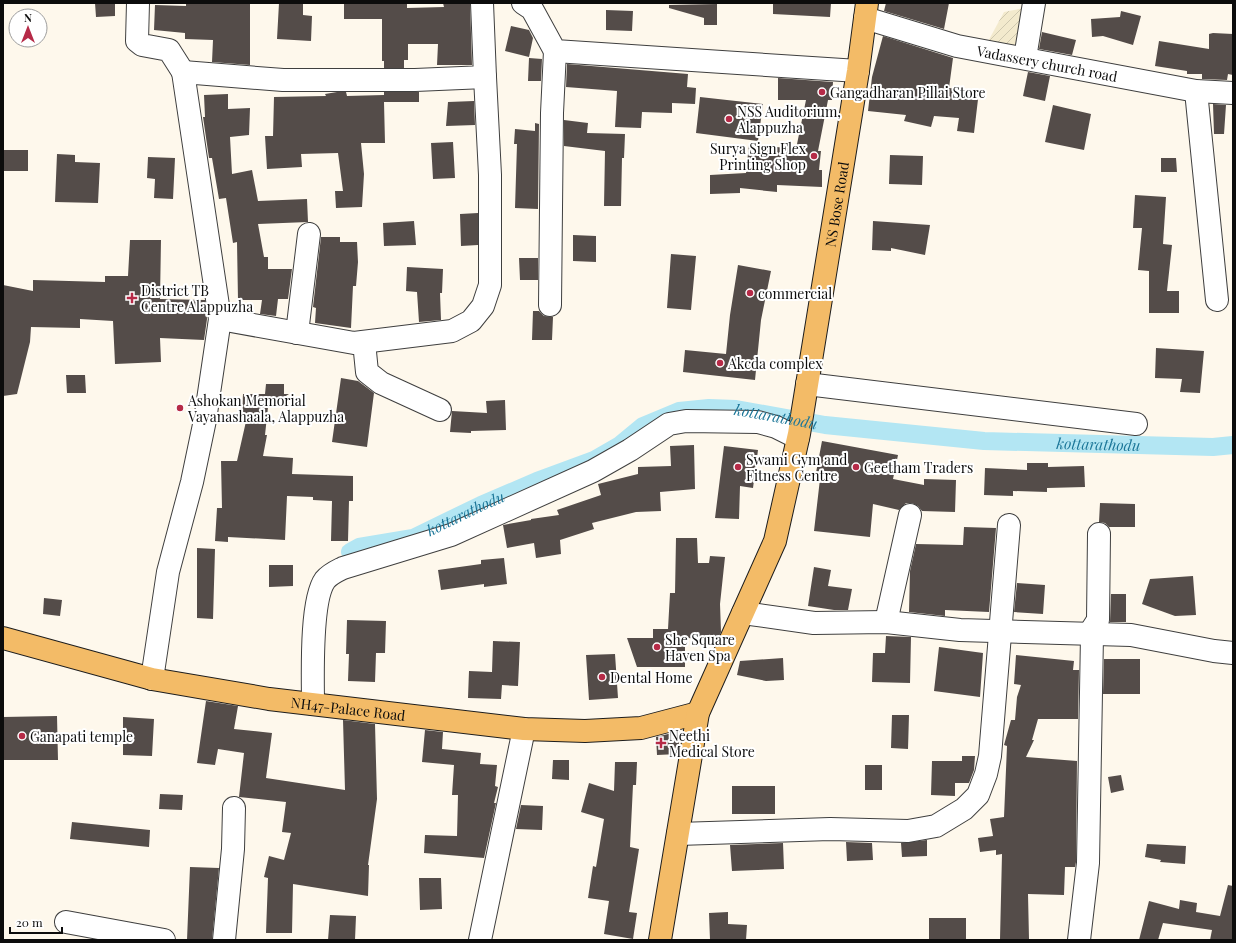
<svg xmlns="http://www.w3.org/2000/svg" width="1236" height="943" viewBox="0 0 1236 943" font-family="'Playfair Display',serif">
<defs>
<pattern id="farmland-furrows" width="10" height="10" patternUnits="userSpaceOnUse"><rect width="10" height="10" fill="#f3eacd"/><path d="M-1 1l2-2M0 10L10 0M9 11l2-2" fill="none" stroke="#cfc8af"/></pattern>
</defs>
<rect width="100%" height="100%" fill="#fef8ec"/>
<path fill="url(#farmland-furrows)" d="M1043,4L1040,47H985L1004,12Z"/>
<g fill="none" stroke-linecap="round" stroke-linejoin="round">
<path stroke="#b3e6f3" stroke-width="18" id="s1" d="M350,552L359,547L413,538L481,505L537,481L594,460L620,445L643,426L679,411L709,408L736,409L825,425L984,441L1213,447L1233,445"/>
</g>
<path fill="#544c49" d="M95,3H115V16L96,17Z
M186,3H250V65L212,62L213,40L185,39V33L154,30L155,5L186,6Z
M279,3H303V15L312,16L311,41L277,39Z
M344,3H407V8L444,7L443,3H470L472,65H437L438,44H408V60H404V68H384V61H382V19H344Z
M773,3H831L830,17L773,14Z
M886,3H949L944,29L884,11Z
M717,4V25H704V18L669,8V5Z
M606,10L633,11L632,31L606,30Z
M1121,11L1141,16L1133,45L1103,36L1092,37L1091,19L1120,17Z
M511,26L529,30L533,38L529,57L505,51Z
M1042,32L1076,40L1072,55L1039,49Z
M1213,33L1233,34V75L1228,74L1227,80L1202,79V74H1187V71L1155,66L1159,41L1209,49V34Z
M883,36L953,58L949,88L979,91L974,133L957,131L959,118L934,116L931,127L904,121L906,115L868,111L872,77Z
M529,58L542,59L541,81H528Z
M567,64L688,74L687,87L696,88L695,104L672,103V113L642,112L641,128L615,127L617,91L566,87Z
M1028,72L1050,76L1045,101L1023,96Z
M778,78L833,82L832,100H828L818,151H821L819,170H822V187L777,185V192L740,188V193L710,194V175L746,173L749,144L796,149L806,100H778Z
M337,92H346L347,96L384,95V92H419V102H384L385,143H361L364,174L362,207L336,208L335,191H343L338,153L301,154L302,167L267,169L265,136H273L274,97L326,96L325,94Z
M228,94V109L250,108L249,135L230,137L232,174L252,170L258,201L307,199L308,222L258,224L264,257H268V269H292L288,299H278L276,316L260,314L262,300H238L237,242L233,243L226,198L219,199L212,158H209L203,117H205L204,95Z
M700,97L763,104L758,141L696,133Z
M474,101L475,125L446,126L448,102Z
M1213,104L1226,105L1224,134H1214Z
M1053,105L1091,114L1084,150L1045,142Z
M564,120L588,123L587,133L625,134L624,158H622L621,206H604L605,151L564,146Z
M535,123L539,124L538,209L515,208L517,144H514L515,129L535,131Z
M453,142L455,178L433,179L431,143Z
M3,150H28V171H3Z
M57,154L75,155V162L100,163L98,203L55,202Z
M890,155L923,156L922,185L889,184Z
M148,157L175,158L173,199L154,198L155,179L147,178Z
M1161,158H1176L1177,172H1161Z
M1135,195L1166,197L1163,244L1172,245L1167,291H1179V313H1149V271L1138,270L1142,228H1133Z
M478,213V245L461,246L460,214Z
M414,221L416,245L384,246L383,223Z
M873,221L930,225L925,255L891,248V251L872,250Z
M573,235L596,236V262L573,261Z
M321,237H340V242H357L358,262L356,286H353L351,328L315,323L316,308L313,307Z
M130,240H161L160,299L205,300L207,319L204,340L160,338L161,362L115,364L113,321L80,319V328L31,327L30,342L17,394L3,396V285L33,291V280L105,282V276H128Z
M671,254L696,256L691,310L667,308Z
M519,258H538V280H520Z
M738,265L771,271L761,320L755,380L683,372L685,350L726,354L730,315Z
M407,267L443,269L442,293H440L441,320L419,322L417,292L406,291Z
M533,311H539L544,316L553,317L552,340H532Z
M1156,348L1204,351L1200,393L1180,392L1182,379L1155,378Z
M66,375H85L86,393H67Z
M341,378L358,381L374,393L367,447L332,442Z
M266,384H284V394H289L268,407L265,435H267L263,456L293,458L292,474L353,476V501H349L348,541H331L332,501L313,500V497L287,496L285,540L228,537V542L215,541L217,508H222L221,461H237L247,417H242L243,394H265Z
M505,400L506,430L471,431V433L450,432L452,411L487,413L486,401Z
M822,441L898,455L893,479L924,485V479L956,480L955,512L922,511L918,506L912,503H906L899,510L873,504L870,537L814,531L820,479L815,478Z
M694,445L695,489L660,492L661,511L636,512L592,523L594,529L560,540L561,554L536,558L534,543L507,548L503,525L531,520V519L559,515L557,510L601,495L598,484L638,474V467L671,466L670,446Z
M724,446L758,450L753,488L740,486L739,519L715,518Z
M1027,463H1048V467L1084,466L1085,487L1047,488V492L1013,491V496L984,495L985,468L1027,470Z
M1100,503L1135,504V527H1109L1105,523L1099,522Z
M964,527L996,528L989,612L945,610V616L909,612L910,571L916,544L963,545Z
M676,538H697L698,563H709L710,556L725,557L720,604L721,632L718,639L685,638V667H637L627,638H653V629H668L670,593H675Z
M197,548L215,549L213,619L197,618Z
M504,558L507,584L484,587V584L441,590L438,570L481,564V560Z
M269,565H293V586L269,587Z
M814,567L831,570L828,586L852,589L848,610H834L808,606Z
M1193,576L1196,615L1175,616L1142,604L1150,579Z
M1017,583L1045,585L1043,614L1014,612Z
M1111,594H1126V622H1110Z
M44,598L62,600L60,616L43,614Z
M347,620L386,621L385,653H376L375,682L348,681L349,654H346Z
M886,636L911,637L910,683L872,682L873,653H885Z
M493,641L520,642L518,686L502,685L501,699L468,698L469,671L492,672Z
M939,647L983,653L980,697L934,691Z
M615,654L618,698L589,700L586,655Z
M1016,655L1074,661L1073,670H1079L1078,719H1038L1032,740H1034L1026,757L1077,761L1076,862L1075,867H1065L1064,895L1028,894L1029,939H1000L1002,854L996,855V850L980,852L978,838L993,836L990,819L1004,817L1007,746L1004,745L1011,720H1015L1017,697L1021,685L1014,684Z
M783,658L784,680L766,681L737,675L740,661Z
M1104,659H1140V694H1103Z
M206,701L238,706L234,729L272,733L266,778L345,790L343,720L375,724L377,799L368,865H369L368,896L293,884L292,933H266L268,878L264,877L269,856L284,860L291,833L282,832L286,802L239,797L244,753L218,749L215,765L197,763Z
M892,715H909L908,749L891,748Z
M57,716L58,760H3V717Z
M123,717L154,719L152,756L123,755Z
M425,730L443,732L442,749L481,753L480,764L497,765L495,786L498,787L494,803H496L484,858L424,853L425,835L457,836L458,795H452L454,765L422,762Z
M680,731L678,754L657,755L656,737Z
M962,756H975L974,770L969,783H955V796L931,795L932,761H962Z
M553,760H569V780L552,779Z
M615,762H637L636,785H633L630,847L639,849L629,912L637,913L633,939L604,934L609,901L588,898L593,866L596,867L604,819L581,812L589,783L614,791Z
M865,765H882V790H865Z
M1121,775L1124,790L1111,793L1108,777Z
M732,786H775V814H732Z
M160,794L183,795L182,810L159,809Z
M521,805L543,806L542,830L516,829Z
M72,822L150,830L149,847L70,839Z
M927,840V856L902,857L901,843Z
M846,842L872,843L873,860L847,861Z
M783,843L784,869L732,871L730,845Z
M1147,844L1186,846L1185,864L1160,862L1161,860L1145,857Z
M190,867L219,868L212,940H187Z
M419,878H441L442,909L420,910Z
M1228,885L1233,886V940H1210L1212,930L1163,923L1158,940H1139L1149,901L1179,909L1180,900L1197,903L1196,912L1220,916Z
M728,912V924L747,925L746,940H710L709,913Z
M330,915L356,916L355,940H328Z
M929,918H966V940H929Z"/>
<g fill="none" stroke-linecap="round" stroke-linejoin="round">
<defs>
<g id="minor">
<path d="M138,3L137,41L142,45L169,50L183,72"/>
<path d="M523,3L532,9L555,51L858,71"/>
<path id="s2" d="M865,18L957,46L1196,91L1233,93"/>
<path d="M1025,58L1034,3"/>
<path d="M1196,91L1217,300"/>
<path d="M550,305L552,113L555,51"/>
<path d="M220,319L354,343L452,331L471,321L483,306L490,285V175L485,77"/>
<path d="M297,333L309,234"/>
<path d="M364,342L367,372L381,383L440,410"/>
<path d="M807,384L1136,424"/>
<path d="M743,613L814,623L886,622L960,630L1131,635L1214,651L1233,653"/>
<path d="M886,622L910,515"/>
<path d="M1089,634L1098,620L1099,534"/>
<path d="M152,679L168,572L192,482L205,420L220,319L183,72L283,80H415L485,77L482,3"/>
<path d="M313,704C313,678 310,601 325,580C330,574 337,571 343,568L451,535L593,471L630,450L669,424L686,421L758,422L776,427L798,438"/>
<path d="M678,834L830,829L908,831L936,826L964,809L978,795L986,774L990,756L1009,525"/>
<path d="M66,922L164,940"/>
<path d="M224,940L233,849L234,808"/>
<path d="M480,940L524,729"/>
<path d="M1079,940L1088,863L1092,635"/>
</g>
<g id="major">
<path id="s3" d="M3,638L152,679L269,699L524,729L585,731L641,728L698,713"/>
<path id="s4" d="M660,940L698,713L775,541L799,434L858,71L867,3"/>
</g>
</defs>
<use href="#minor" stroke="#3f3f3f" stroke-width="24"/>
<use href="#major" stroke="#1d1d1d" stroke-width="24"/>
<use href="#minor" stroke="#fff" stroke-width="22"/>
<use href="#major" stroke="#f3bb67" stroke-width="22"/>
</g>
<g fill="#b62a47" stroke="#fff" stroke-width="1.5">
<circle cx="822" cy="92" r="4"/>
<circle cx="729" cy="119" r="4"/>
<circle cx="814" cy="156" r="4"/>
<circle cx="750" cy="293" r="4"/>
<path d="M130 292h4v4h4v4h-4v4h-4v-4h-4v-4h4z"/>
<circle cx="720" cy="363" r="4"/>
<circle cx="180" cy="408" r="4"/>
<circle cx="738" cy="467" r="4"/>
<circle cx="856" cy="467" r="4"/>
<circle cx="657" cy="647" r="4"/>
<circle cx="602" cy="677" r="4"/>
<circle cx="22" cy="736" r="4"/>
<path d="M659 737h4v4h4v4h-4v4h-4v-4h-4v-4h4z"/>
</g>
<g text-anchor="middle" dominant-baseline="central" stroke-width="4" stroke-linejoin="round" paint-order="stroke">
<g font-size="14" fill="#0c0c0c" stroke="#fff">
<text stroke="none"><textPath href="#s2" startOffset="188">Vadassery church road</textPath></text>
<text stroke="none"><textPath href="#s4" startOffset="761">NS Bose Road</textPath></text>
<text stroke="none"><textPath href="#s3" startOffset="353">NH47-Palace Road</textPath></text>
</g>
<g font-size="14" fill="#0c0c0c" stroke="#fff" text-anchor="start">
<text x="830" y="92">Gangadharan Pillai Store</text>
<text x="737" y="111">NSS Auditorium,<tspan x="737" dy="16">Alappuzha</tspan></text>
<text x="806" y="148" text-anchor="end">Surya Sign Flex<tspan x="806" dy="16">Printing Shop</tspan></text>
<text x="141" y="290">District TB<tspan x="141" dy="16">Centre Alappuzha</tspan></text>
<text x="758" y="293">commercial</text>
<text x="728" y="363">Akcda complex</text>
<text x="188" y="400">Ashokan Memorial<tspan x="188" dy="16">Vayanashaala, Alappuzha</tspan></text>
<text x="746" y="459">Swami Gym and<tspan x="746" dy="16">Fitness Centre</tspan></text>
<text x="864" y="467">Geetham Traders</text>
<text x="665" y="639">She Square<tspan x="665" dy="16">Haven Spa</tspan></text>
<text x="610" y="677">Dental Home</text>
<text x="669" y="735">Neethi<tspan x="669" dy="16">Medical Store</tspan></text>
<text x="30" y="736">Ganapati temple</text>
</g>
<g font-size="15" font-style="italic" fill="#1b7698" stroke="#fff">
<text stroke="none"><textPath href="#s1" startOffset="459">kottarathodu</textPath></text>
<text stroke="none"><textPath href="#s1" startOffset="783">kottarathodu</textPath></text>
<text stroke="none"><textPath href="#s1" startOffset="123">kottarathodu</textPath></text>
</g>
</g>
<rect width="1236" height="943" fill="none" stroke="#0c0c0c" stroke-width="8"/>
<g transform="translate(28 28)"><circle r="19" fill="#ffffff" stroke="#9e9e9e"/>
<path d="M0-3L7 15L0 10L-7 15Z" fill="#b62a47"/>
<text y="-6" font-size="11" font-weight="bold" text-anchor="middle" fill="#0c0c0c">N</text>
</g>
<path d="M10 927v6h52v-6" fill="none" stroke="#0c0c0c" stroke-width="2"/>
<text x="16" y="927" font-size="12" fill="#0c0c0c" stroke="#ffffff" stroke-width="3" paint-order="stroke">20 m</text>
</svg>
